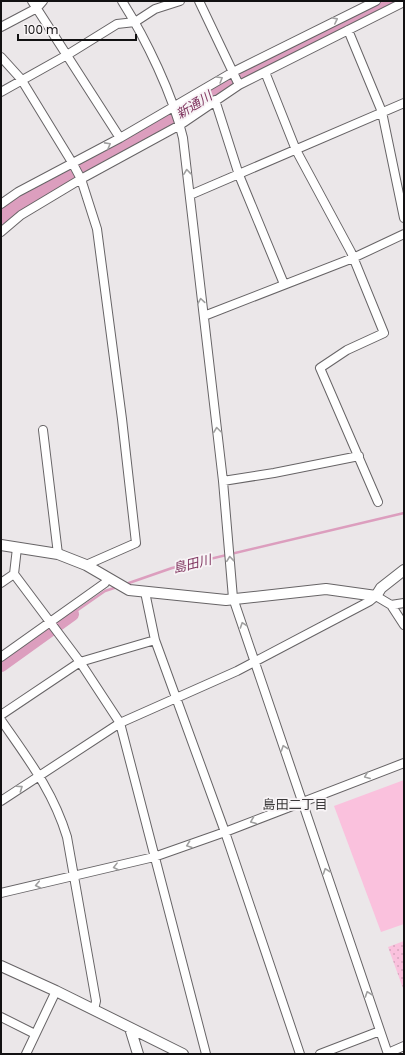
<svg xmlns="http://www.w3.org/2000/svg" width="405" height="1055" viewBox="0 0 405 1055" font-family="Poppins,'Noto Sans JP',sans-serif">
<defs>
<pattern id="green-dots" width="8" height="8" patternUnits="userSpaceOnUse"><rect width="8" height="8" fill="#fac1dd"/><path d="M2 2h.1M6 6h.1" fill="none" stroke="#d5a5bd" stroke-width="1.8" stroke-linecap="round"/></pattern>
</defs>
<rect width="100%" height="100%" fill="#ebe7e9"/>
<path fill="url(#green-dots)" d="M404,941V991L388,947Z"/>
<path fill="#fac1dd" d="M404,780V924L381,932L334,806Z"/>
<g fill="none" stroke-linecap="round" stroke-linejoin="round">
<path stroke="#dc9ebe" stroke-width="2.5" d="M126,584L172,568L404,513
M72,614L105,591L117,587"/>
<path stroke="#dc9ebe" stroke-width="14" d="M1,217L21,203L188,110L242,73L390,1
M1,665L72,614"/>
<defs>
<path id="minor" d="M32,1L120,138
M122,1C146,39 173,95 183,138L223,481L233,598L388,1054
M199,1L239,85
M1,27L37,8L43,1
M348,30L382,112L404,218
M1,57L21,79L73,164L81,179L97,229L122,419L136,543L86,565
M265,72L296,150L351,252L384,333L347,350L320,368L378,502
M1,92L67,55L117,24L135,22L155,9L180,1
M215,100L239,175L284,284
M190,195L404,103
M1,204L18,192L120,138L233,72L376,1
M1,232L21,215L81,179L180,125L239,85L404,2
M204,316L353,258L404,234
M43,430L58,554
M223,481L274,473L359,456
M17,548L14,574L80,662L120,723L206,1054
M1,583L14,574
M145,592L155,640L225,832L300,1054
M391,605L404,603
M1,657L105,583L107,577
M1,715L80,662L155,640
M1,720C28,759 53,791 67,837L96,1001L94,1010
M1,801L120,723L237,671L370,601L376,596L391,605L404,625
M1,893L154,857L225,832L404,763
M1,1017L35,1034
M388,1053L404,1046
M26,1054L56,991
M320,1054L380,1031"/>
<path id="tertiary" d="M1,545L58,554L86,565L129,590L226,600L326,589L376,596L381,588L404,570
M1,966L56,991L183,1054
M130,1028L138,1054"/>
</defs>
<use href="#minor" stroke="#676466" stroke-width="10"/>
<use href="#tertiary" stroke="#676466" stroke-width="12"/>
<use href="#minor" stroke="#fff" stroke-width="8"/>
<use href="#tertiary" stroke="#fff" stroke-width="10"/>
</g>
<defs><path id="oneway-chevron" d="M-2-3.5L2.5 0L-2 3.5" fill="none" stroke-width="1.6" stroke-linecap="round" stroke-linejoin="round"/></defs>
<g stroke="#a0a0a0">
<use href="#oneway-chevron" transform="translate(335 20) rotate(-27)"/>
<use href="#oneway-chevron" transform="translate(220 79) rotate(-31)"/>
<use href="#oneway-chevron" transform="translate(108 145) rotate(-29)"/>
<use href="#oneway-chevron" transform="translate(187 172) rotate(-96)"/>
<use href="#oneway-chevron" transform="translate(201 301) rotate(-99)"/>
<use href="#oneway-chevron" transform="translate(217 430) rotate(-97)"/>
<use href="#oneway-chevron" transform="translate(230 559) rotate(-96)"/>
<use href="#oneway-chevron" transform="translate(243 625) rotate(-109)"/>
<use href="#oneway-chevron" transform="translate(284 748) rotate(-109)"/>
<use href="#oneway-chevron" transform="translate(367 776) rotate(159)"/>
<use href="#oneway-chevron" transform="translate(20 788) rotate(-34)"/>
<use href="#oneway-chevron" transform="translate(253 821) rotate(158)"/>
<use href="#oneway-chevron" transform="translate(189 845) rotate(160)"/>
<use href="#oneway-chevron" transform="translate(116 867) rotate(166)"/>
<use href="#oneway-chevron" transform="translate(326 871) rotate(-109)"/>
<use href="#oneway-chevron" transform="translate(38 885) rotate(168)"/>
<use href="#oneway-chevron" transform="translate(368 994) rotate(-109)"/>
</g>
<g text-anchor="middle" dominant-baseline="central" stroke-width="3.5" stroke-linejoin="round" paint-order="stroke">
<g font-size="13" font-style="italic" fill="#803660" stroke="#f8f4f6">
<text transform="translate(194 105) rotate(-32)">新通川</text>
<text transform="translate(192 564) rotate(-14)">島田川</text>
</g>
<g font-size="13" fill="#3a3839" stroke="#f8f4f6">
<text x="295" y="804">島田二丁目</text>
</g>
</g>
<rect width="405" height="1055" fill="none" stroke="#121112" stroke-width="4"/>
<path d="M18 34v6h118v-6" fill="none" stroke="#121112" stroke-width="2"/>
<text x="24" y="34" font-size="12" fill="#121112" stroke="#f8f4f6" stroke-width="3" paint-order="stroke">100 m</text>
</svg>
